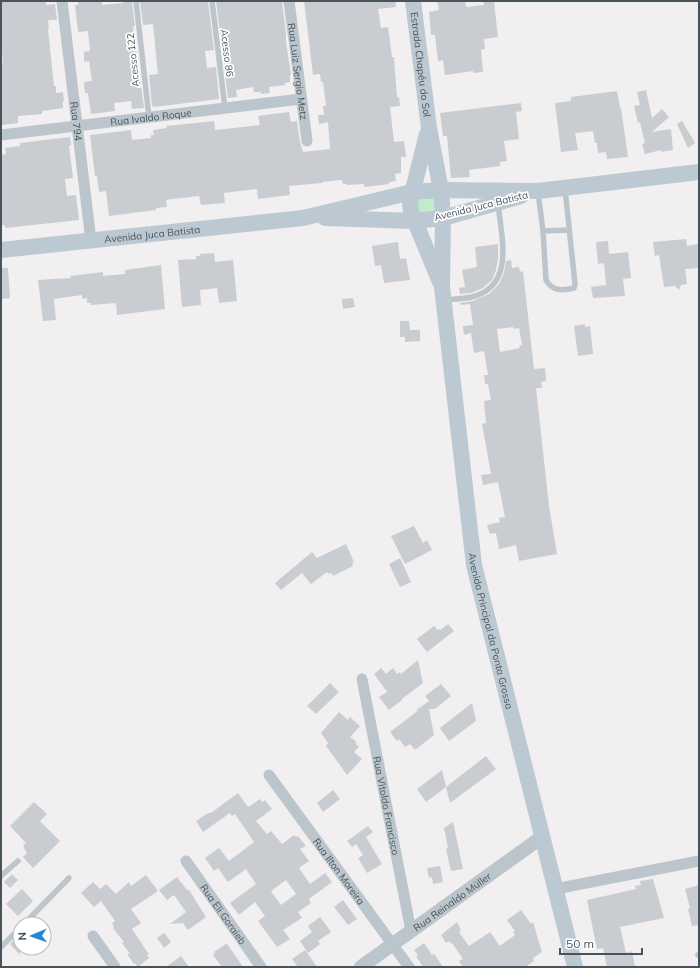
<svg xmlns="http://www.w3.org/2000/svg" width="700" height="968" viewBox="0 0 700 968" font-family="Mulish,sans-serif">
<rect width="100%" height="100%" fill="#f1efef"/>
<path fill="#bfedcc" d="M435,197L437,212L419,214L416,200Z"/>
<path fill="#c9cdd1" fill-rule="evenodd" d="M1,1H46V5L55,4L57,20H48L49,29H48L54,86H56V93L63,92L64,101H63V108L42,111V114L18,116V123L2,125L1,63H3L1,43Z
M78,1H102V5L123,3V1H132L135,26H133L144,108L132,109L131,101L114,103L115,111L91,114L88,93H85L84,82L92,81L89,61L84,62V52L90,51L88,31L78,32L75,5H78Z
M140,1H208L214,50L205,51L207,68L216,67L219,99L154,107L152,106L149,75L158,74L157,65L153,24L143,25Z
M216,1H282L286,34V42L291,75H290V82L285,83V85L269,87L270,93L261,94V92H254L253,87L236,90L237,97L228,98L224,66H225L223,49H222Z
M304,1H395L396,7L378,9L381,28L388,27L392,57H394L397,98L399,97L400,106L390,107L394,142L404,141L406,157H401V173L395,174L396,181L389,182V184L364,187V184L347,185V184H343L342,180L322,182V183L289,186L290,195L258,199L257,189L224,193L225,203L201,205L199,196L172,199L166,200L167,207L156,208V210L109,216L106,191L99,192L97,176H95L90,135L131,130L132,140L151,138V135H154L153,130L167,128L166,126L214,121L215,130L225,129L260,125L258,116L289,112L291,122L297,121L300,142L303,152L330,149L328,122L319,124L318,115H324L323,106H326L323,82H321L320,74L313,75Z
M437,1H465L466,7L484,5L483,1H494L498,37L484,39L485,49L481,50L483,72L474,73L473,71L445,75L443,60L438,61L435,35H431L429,12L439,10Z
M646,90L652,118L662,109L669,117L652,132L671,129L673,150L661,152V150L645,154L642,144L645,143L640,122L638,123L634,106L640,105L637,92Z
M617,91L620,108H621L628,157L607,159L606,152L598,153L597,143H595L593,131L575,133L578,150L561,152L555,103L571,101V97Z
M521,103L522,111L516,112L519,139L504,141L507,161L500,162V166L469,170L470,177L451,178L447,136H443L440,113Z
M682,121L695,143L688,148L677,124Z
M70,137L71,145L69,146L73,178L65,179L67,196L76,195L79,220L5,228V225L1,226V155L6,154L5,148L20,146V143Z
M686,239L687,246L699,244V268L685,269L687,284L681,285L679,290L675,286L664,287L659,255L655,256L653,242Z
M608,241L609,254L628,252L631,278L623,279L625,296L593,298L591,287L606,285L604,263L598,264L596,242Z
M398,242L400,259L406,258L410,280L384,283L381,265L375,266L372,246Z
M498,244V258L496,270L492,280L483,288L471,293L460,294L459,288L465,287L462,270L477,267L475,247Z
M214,253L215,262L233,260L237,301L219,303L217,288L200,290L201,305L182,307L178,260L196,259V256H200V254Z
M511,260L512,268L519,267L520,272L523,271L534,369L545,368L546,381L541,382L542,388H536L549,506L557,554L519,561L516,545L499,549L496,533L490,534L487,525L500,522L499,518L505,517L498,482L483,485L481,475L491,474L482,424L486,423L484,401L491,400L488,384H485L484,375H488L484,351L474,353L471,333L464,335L463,326L473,325L470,304L461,305L460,303L473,301L489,294L499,284L504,273L506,261ZM513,327L514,329L519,328L522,345L519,346L520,348L500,352L497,329Z
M161,265L165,309L117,315L116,303L91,305V303H87V298L82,299V295L54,299L56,320L43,321L38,280L71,278L70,276L103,272V276L125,274V270Z
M1,268H8L10,298L1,299Z
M353,298L355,307L343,309L342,299Z
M400,321H409L410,330H420V341L405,342V337H400Z
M585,324V327L590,326L593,354L578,356L574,326Z
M414,526L423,543L427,540L432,550L405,564L391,536Z
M346,544L354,562L352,563L353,566L333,576L331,573L328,574L327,572L311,584L302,573L281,590L275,583L312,552L317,558Z
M400,558L411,582L400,587L389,564Z
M448,624L454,631L427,652L417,639L434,626L438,630L439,629L440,630Z
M418,660L423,683L402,699V700L389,710L379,697L387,692L374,674L381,668L386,674L393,668L397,674L400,672L401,674Z
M330,683L339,692L316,714L307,706Z
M441,684L451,696L435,709H429L434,735L415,750L410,744L405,747L399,739L397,741L390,732L419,710L415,711L429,701L425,696Z
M472,703L476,721L449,741L440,728Z
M339,712L348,720L350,717L360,726L350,737L357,742L355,743L359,747L354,752L362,759L347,775L326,746L328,743L321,733Z
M486,756L496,769L450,803L446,787Z
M442,770L446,787L426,802L417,789Z
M333,790L340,799L323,812L317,803Z
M238,793L248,807L260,799L262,802L265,800L272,809L256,821L267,834L271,831L282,844L294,835L296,837L298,836L306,846L300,849L309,861L299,868L310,884L325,873L332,882L309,899L311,903L298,912L302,918L283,930L290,939L277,947L258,921L265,916L255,902L239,915L230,903L256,884L246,869L228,882L218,868L214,871L205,858L219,848L229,861L254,842L235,814L232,816L230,813L203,832L196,821L208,813H211ZM286,880L296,894L281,905L271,891Z
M34,802L47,814L40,821L60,841L33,868L23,857L27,853L23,846L26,843L10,826Z
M453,822L463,869L451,871L446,849L448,848L444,828Z
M368,826L373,832L366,837L382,864L367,873L358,858L363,855L356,844L352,847L347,841Z
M440,866L443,882L433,884L432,877L429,878L427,868Z
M12,874L18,880L10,888L4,882Z
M146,875L158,891L131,909L141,923L132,929L148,953H150L147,955L149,958L138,967L135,963L134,964L127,954H130L122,943L124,942L113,928L114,927L112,923L115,921L101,901L94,907L81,893L93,882L100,889L106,884L116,894L129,882L131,886Z
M177,877L187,890H189L206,917L188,930L183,923L170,924L186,912L174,895L167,900L159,890Z
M653,879L664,918L620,927L626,953L632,951L635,967H607L603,948L597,949L587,900L636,889L635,886L641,885L640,881Z
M699,885V925L692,926L688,909L690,908L685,889Z
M22,889L33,901L18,916L6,904Z
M343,900L357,919L348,925L334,907Z
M521,910L531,924L533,922L542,952L533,958L534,961L525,967H463L459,961L463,959L452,943L451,944L449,941L446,943L441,935L457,922L461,930L459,932L469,946L490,932L500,946L515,935L513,932L515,931L507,920Z
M320,917L331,932L318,941L320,944L308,953L300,941L312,932L308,926Z
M164,933L171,942L164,948L157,938Z
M20,934V955L10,944Z
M424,943L432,955L434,954L443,967H423L416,956L418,955L414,950Z
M226,944H227L243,967H222L213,955L215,953L214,952Z
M305,950L317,967H298L292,959Z
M181,956L189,967H166Z"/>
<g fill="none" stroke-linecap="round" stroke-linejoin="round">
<path stroke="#bbc5cb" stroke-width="5.5" d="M136,1L149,117
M212,1L225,108
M538,192L543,231L546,280C552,291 562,291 574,288L575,284L565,189
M543,231L569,230
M444,300C453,299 463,299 472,297C516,286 501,236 498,203
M1,876L18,861
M24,924L69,878
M1,947L20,928
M698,955H699"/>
<g stroke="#bbc5cb" stroke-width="11">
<path id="s1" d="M62,1L91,241"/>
<path id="s2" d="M289,1L307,141"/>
<path id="s3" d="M1,135L301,99"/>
<path id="s4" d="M362,679L411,931"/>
<path id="s5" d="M269,775L409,967"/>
<path id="s6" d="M186,861L261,967"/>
<path d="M555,889L699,861"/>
<path d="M93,936L115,967"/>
</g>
<path stroke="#bbc5cb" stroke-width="14" id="s7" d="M361,967L542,837"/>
<g stroke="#bdc9d2" stroke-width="16">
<path id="s8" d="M413,1L429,128L441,190L443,218L442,287L474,565L575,967"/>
<path d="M427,134L410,202L411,212L440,282"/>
<path d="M325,218L414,221L443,218L521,196"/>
<path id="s9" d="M1,250L303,218L412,192L441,190L538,191L699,172"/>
</g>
</g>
<g text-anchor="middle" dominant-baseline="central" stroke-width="3.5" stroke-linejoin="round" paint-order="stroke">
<g font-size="10" fill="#48545b" stroke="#fff">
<text transform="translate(227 53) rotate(83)">Acesso 86</text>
<text transform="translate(133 60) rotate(-96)">Acesso 122</text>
<text stroke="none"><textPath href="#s8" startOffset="64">Estrada Chapéu do Sol</textPath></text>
<text stroke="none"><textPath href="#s2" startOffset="71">Rua Luiz Sergio Metz</textPath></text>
<text stroke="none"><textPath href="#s3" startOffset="151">Rua Ivaldo Roque</textPath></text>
<text stroke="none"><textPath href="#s1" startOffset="121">Rua 794</textPath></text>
<text transform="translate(481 206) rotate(-14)">Avenida Juca Batista</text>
<text stroke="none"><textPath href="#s9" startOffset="152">Avenida Juca Batista</textPath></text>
<text stroke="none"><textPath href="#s8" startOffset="636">Avenida Principal da Ponta Grossa</textPath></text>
<text stroke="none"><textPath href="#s4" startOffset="129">Rua Vitoldo Francisco</textPath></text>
<text stroke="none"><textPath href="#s5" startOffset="119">Rua Ilton Moreira</textPath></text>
<text stroke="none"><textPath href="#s7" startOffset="112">Rua Reinaldo Müller</textPath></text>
<text stroke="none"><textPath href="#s6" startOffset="65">Rua Eli Goraieb</textPath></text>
</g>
</g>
<rect width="700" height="968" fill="none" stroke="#48545b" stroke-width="4"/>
<g transform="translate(32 936) rotate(268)"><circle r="19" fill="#ffffff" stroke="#b6bbbd"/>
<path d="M0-3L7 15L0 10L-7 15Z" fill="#2386d7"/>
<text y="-6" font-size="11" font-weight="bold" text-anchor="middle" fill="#48545b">N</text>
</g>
<path d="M560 948v6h82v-6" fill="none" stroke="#48545b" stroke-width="2"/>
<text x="566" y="948" font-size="12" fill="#48545b" stroke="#ffffff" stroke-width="3" paint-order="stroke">50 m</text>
</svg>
